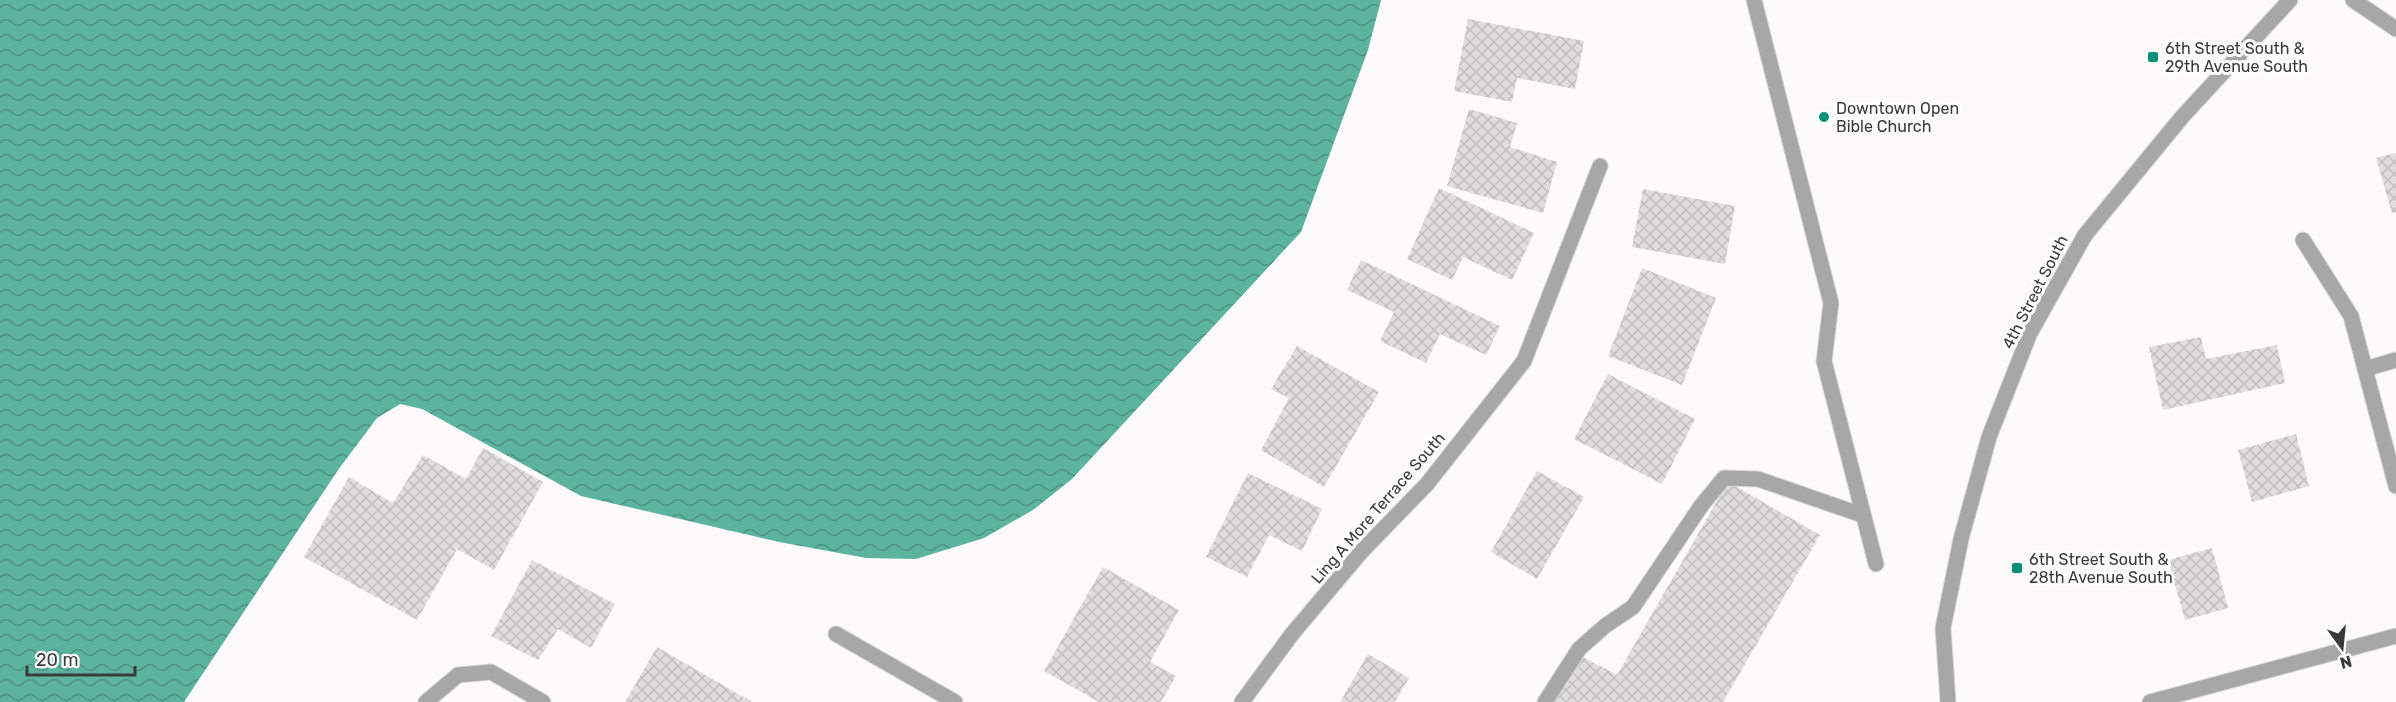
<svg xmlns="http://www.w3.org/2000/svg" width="2396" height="702" viewBox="0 0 2396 702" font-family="Rubik,sans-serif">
<defs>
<pattern id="water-waves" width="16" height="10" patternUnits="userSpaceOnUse" patternTransform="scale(1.5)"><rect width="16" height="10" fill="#5cb49e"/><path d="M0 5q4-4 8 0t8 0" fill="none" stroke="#4d9382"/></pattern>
<pattern id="building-cross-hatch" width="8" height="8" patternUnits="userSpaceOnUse" patternTransform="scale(1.5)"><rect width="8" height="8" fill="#e0dddf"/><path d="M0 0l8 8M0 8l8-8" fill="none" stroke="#c1bec0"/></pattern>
</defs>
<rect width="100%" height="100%" fill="#fdfafc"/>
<path fill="url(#water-waves)" d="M0,0H1381L1368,50L1301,232L1072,479L1033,510L984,538L916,559L866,558L779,542L581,496L422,409L400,404L377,418L338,470L184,702H0Z"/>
<path fill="url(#building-cross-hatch)" d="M1468,19L1584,41L1575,89L1517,78L1512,102L1454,91Z
M1469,109L1517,123L1510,147L1557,162L1543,213L1447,186Z
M2396,153V212L2392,213L2376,158Z
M1439,188L1534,233L1512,280L1463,257L1452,280L1407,259Z
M1643,189L1735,206L1725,264L1632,247Z
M1361,260L1500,326L1486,355L1440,334L1426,363L1380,341L1394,312L1347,290Z
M1642,268L1716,298L1682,385L1608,356Z
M2201,337L2206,359L2277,345L2285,383L2163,410L2149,347Z
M1297,346L1379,392L1324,487L1261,450L1289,398L1271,389Z
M1608,374L1695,419L1662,484L1574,439Z
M2296,434L2309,486L2252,502L2238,450Z
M483,448L543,482L494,570L457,549L417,620L304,557L349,477L393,503L423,455L466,479Z
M1537,471L1584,497L1537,579L1491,552Z
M1248,473L1322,509L1302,551L1269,535L1247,577L1206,557Z
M1728,482L1820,535L1723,702H1554L1581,656L1617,675Z
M2212,548L2228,608L2185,620L2168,560Z
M532,560L615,604L591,648L558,629L538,660L491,636Z
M1103,567L1179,610L1150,662L1176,676L1161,702H1099L1044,671Z
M657,647L752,702H625Z
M1368,654L1409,678L1395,702H1340Z"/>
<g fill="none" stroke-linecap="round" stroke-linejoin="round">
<defs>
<path id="service" d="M2365,369L2396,360
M458,675L491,672L543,702
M1545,702L1579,649L1605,626L1633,607L1701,506L1724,478L1758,479L1862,515"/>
<path id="minor" d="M1754,0L1831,303L1824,361L1876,564
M2353,0L2396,29
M2303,240L2351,316L2396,486
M836,634L955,702
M426,702L458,675
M1242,702L1292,634L1362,551L1427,484L1524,361L1600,166
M2150,702L2396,636"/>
<path id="tertiary" d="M1948,702L1943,628L1961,539L1989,437L2030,333L2085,235L2182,117L2290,0"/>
</defs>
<use href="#service" stroke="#dad7d9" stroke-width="17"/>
<use href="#minor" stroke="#dad7d9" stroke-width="17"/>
<use href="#tertiary" stroke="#dad7d9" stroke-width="17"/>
<use href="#service" stroke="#a6a8a7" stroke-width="15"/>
<use href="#minor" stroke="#a6a8a7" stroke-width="15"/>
<use href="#tertiary" stroke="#a6a8a7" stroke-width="15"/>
</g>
<g fill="#099079" stroke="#fff" stroke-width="2">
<rect x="2147" y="51" width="12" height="12" rx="3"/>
<circle cx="1824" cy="117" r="6"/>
<rect x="2011" y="562" width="12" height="12" rx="3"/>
</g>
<g text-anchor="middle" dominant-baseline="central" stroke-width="6" stroke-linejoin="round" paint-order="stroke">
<g font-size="16" fill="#3b3a3b" stroke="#fff" text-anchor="start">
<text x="2165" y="48">6th Street South &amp;<tspan x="2165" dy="18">29th Avenue South</tspan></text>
<text x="1836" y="108">Downtown Open<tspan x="1836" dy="18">Bible Church</tspan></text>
<text x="2029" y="559">6th Street South &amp;<tspan x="2029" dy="18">28th Avenue South</tspan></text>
</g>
<g font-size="16" fill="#3b3a3b" stroke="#fff">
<text transform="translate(2035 292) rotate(-63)">4th Street South</text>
<text transform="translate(1378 508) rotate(-49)">Ling A More Terrace South</text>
</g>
</g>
<g transform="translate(2342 648) rotate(165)" stroke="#ffffff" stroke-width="4.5" paint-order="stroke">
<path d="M0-4.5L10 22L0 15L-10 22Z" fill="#3b3a3b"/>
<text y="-9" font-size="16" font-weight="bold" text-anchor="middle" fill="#3b3a3b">N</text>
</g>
<path d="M27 666v9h108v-9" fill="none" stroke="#3b3a3b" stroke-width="3"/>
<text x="36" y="666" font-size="18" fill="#3b3a3b" stroke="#ffffff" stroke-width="4.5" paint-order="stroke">20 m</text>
</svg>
